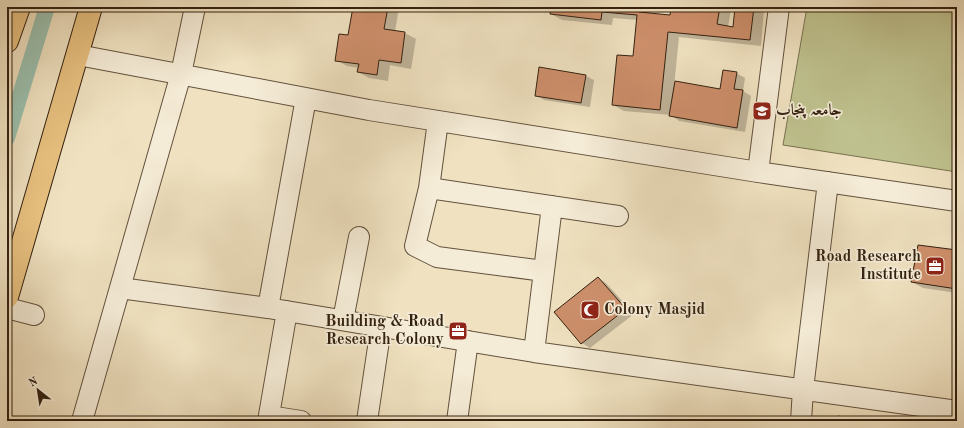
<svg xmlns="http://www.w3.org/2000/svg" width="964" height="428" viewBox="0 0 964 428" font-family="'Old Standard TT',Amiri,serif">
<rect width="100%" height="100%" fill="#f0e2c1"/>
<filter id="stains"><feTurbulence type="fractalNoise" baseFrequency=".005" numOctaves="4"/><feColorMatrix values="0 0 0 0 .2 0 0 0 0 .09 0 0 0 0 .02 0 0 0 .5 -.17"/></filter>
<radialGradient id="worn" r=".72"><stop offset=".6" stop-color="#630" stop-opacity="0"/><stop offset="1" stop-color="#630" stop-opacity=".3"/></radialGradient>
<path fill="#bfc28f" stroke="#797250" d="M807,7H957V172L783,145Z"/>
<path fill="#0003" fill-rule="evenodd" d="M354,7H399L395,32L405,33L416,39L411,69L390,65L388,81L369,78L358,72L359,68L347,66L336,60L349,37Z
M552,7H651L650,14L671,16L672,7H693L692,10L702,11L703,7H771V11L764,10L761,46L679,37L674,87L720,90L736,73L745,78L743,91L751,96L745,132L679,121L671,115L624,111L613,105L634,57L638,20L613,18L612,25L562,20L551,14ZM731,10L737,11L734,28L728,27Z
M586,76L594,80L590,107L544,100L536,95Z
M957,251V293L923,288L912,282Z
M598,278L606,283L634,314L590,348L582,343Z"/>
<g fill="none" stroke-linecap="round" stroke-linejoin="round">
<path stroke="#9bbfad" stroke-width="16" d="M7,138L47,7"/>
</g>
<path fill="#ce906c" stroke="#332110" d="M353,7H388L384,29L405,32L401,63L379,60L377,75L357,72L359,64L335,61L339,34L348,35Z
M551,7H639V12L670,15L671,7L701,10L702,7H720L717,24L733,27L735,7H754L750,40L668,32L660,110L612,105L617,55L633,56L637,15L602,12L601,20L550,14Z
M539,67L586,75L581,103L535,96Z
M723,70L737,72L734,89L743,90L737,128L669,116L675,81L720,89Z
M918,245L957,250V289L911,282Z
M598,277L626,309L581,344L554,312Z
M838,416L857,420V421H837Z"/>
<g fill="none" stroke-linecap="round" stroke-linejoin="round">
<defs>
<path id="minor" d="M78,55L369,110L758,172L957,201
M438,121L429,188L618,216
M758,172L779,7
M429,188L415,246L437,257L544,271
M120,288L268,308L534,352L957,411
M7,308L34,315
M268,308L306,98
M343,320L359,237
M534,352L552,206
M269,416L301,421
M82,421L181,74L195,7
M268,421L287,311
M367,421L381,327
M457,421L468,341
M801,421L803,389L828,182"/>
<path id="highway" d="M7,41L19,7
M7,297L91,7"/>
</defs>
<use href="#minor" stroke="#62513c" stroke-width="22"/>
<use href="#highway" stroke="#332110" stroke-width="24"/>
<use href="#minor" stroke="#f5ecd7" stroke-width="20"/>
<use href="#highway" stroke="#e8c180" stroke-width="22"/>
</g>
<defs>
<symbol id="university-square" viewBox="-11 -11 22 22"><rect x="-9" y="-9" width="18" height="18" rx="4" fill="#8f2418" stroke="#f5ecd7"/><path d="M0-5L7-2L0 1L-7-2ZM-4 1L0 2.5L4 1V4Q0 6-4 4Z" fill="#fff"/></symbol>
<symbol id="office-square" viewBox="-11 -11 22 22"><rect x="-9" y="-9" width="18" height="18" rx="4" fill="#8f2418" stroke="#f5ecd7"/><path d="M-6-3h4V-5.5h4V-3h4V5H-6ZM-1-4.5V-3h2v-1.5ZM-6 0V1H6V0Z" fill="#fff"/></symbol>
<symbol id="mosque-square" viewBox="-11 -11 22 22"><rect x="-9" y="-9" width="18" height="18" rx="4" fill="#8f2418" stroke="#f5ecd7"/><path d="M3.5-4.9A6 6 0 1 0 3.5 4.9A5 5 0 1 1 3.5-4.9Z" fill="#fff"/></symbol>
</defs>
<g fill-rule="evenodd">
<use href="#university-square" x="751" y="100" width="22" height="22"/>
<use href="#office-square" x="924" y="255" width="22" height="22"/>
<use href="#mosque-square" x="579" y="299" width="22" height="22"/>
<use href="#office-square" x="447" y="320" width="22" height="22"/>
</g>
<g text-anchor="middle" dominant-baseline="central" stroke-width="3.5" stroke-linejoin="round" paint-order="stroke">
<g font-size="16" font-weight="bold" fill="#332110" stroke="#f5ecd7" text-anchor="start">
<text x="776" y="111">جامعہ پنجاب</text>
<text x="921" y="257" text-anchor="end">Road Research<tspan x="921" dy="18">Institute</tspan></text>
<text x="604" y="310">Colony Masjid</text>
<text x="444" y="322" text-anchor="end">Building &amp; Road<tspan x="444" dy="18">Research Colony</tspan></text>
</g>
</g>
<rect width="964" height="428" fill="none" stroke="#f0e2c1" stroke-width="24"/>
<rect x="8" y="8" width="948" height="412" fill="none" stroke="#332110" stroke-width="2"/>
<rect x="12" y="12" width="940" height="404" fill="none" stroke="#332110"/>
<g transform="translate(38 390) rotate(330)" stroke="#f5ecd7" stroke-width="3" paint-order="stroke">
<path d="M0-3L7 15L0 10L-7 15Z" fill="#332110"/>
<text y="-6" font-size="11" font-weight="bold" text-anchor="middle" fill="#332110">N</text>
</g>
<rect width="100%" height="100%" filter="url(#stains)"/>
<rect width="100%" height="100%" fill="url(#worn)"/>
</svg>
